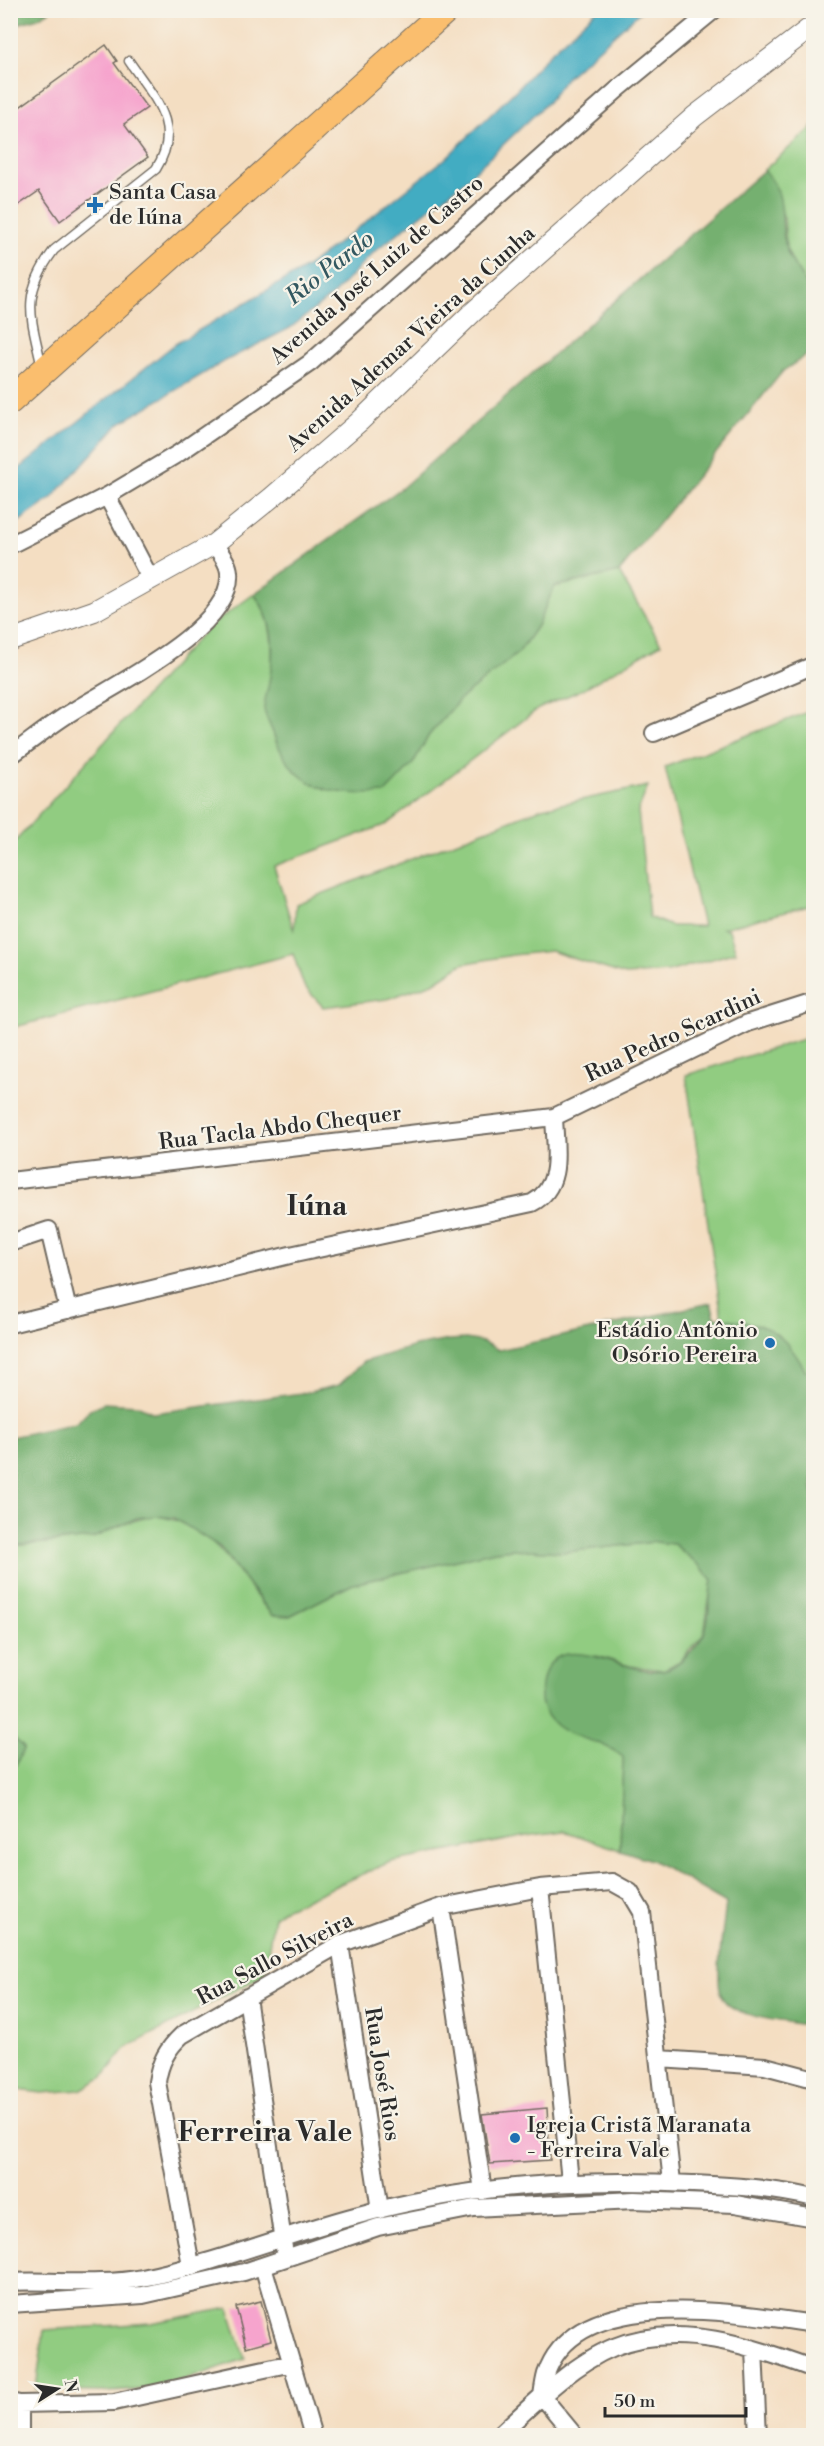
<svg xmlns="http://www.w3.org/2000/svg" width="824" height="2446" viewBox="0 0 824 2446" font-family="'Libre Bodoni',serif">
<rect width="100%" height="100%" fill="#f7f3e8"/>
<filter id="ink" filterUnits="userSpaceOnUse"><feTurbulence type="fractalNoise" baseFrequency=".0167" numOctaves="2"/><feDisplacementMap in="SourceGraphic" scale="12" xChannelSelector="R" yChannelSelector="G"/><feConvolveMatrix kernelMatrix="1 2 1 2 8 2 1 2 1" color-interpolation-filters="sRGB"/></filter>
<filter id="wash" filterUnits="userSpaceOnUse"><feTurbulence type="fractalNoise" baseFrequency=".008" numOctaves="4" result="noise"/><feDisplacementMap in="SourceGraphic" scale="24" xChannelSelector="R" yChannelSelector="G"/><feGaussianBlur stdDeviation="1.35" result="paint"/><feColorMatrix in="noise" values="0 0 0 0 0 0 0 0 0 0 0 0 0 0 0 0 0 1.4 0 .05"/><feComposite in="paint" operator="in"/></filter>
<g filter="url(#wash)">
<rect width="100%" height="100%" fill="#f4dec2"/>
<path fill="#91cc81" stroke="#5e7c56" stroke-width="1.5" d="M813,127V298L799,276L786,248L784,218L764,170Z
M619,572L661,644L581,690L538,709L387,824L274,866L294,931L296,904L542,808L648,786L638,811L649,917L671,926H703L665,767L813,710V905L723,928L729,930L736,952L668,972L625,975L551,951L513,955L462,964L433,983L387,999L323,1007L304,986L293,954L11,1028V846L207,628L254,594C289,637 259,693 276,742L412,765L429,735L460,699L519,652L537,626L554,587Z
M813,1036V1612L766,1617L686,1075Z
M156,1516C218,1524 235,1575 272,1615L290,1616L353,1584L495,1551L512,1549L564,1552L655,1542L674,1544L701,1567L712,1580L704,1634L680,1661L663,1670L630,1666L597,1656L548,1665C522,1737 584,1724 623,1757L620,1850L564,1831L533,1835L390,1862L282,1910L274,1917L264,1975L126,2048L102,2078L80,2090L42,2093L11,2089L10,1775L24,1748L11,1735V1546C32,1543 54,1544 76,1539C103,1533 129,1519 156,1516Z
M229,2308L245,2359C219,2367 192,2379 165,2385C123,2395 79,2392 36,2389L44,2330L151,2323Z"/>
<path fill="#74b06f" stroke="#506e4d" stroke-width="1.5" d="M11,10H50V11L38,18L11,26Z
M764,170C789,198 778,215 786,248C790,265 811,285 814,300C816,316 814,335 813,351L783,371L619,572L554,587L537,626L519,652L460,699L429,735L412,765L385,793C334,797 293,790 274,735C271,727 265,717 264,709C264,700 268,690 269,682C275,650 275,620 254,594L403,487Z
M711,1303L715,1317C763,1324 780,1325 805,1370L813,1374V2026C792,2022 732,2019 722,1997C714,1979 724,1924 726,1903L654,1861L620,1850L623,1757C600,1738 576,1741 557,1726C548,1718 540,1707 541,1695C545,1614 623,1678 663,1670C677,1668 697,1647 704,1634C710,1620 709,1596 712,1580L701,1567L674,1544L655,1542L564,1552L512,1549L495,1551L353,1584L289,1616L272,1615L220,1547L174,1518L156,1516L137,1518L93,1538L11,1546V1437L76,1423L88,1411L103,1403L137,1405L154,1413L309,1392L339,1385L363,1362L415,1346L449,1340L466,1339L483,1342L499,1350Z
M11,1735L24,1748L11,1775Z"/>
<path fill="#43acc2" stroke="#376c76" stroke-width="1.5" d="M597,10L641,11L566,78L548,102L466,180L374,252L334,294L290,328L225,361L120,423L51,499L11,527V476L15,472L175,344L305,268L354,231L446,158L517,89L552,51Z"/>
<g id="blocks">
<path fill="#f6a4cd" d="M106,45L117,61L114,63L147,108L124,124L148,157L60,221L39,191L10,211V114Z
M547,2108L550,2160L490,2164L482,2114Z
M261,2301L271,2340L246,2347L236,2307Z"/>
</g>
</g>
<g filter="url(#ink)">
<use href="#blocks" fill-opacity="0" stroke="#716a60" stroke-width="1.5"/>
<g fill="none" stroke-linecap="round" stroke-linejoin="round">
<defs>
<path id="service" d="M42,367C31,316 20,296 54,250L156,169C184,125 153,97 129,61"/>
<path id="minor" d="M107,496L151,580
M10,545L107,496L179,453L310,363L618,89L714,10
M654,733L814,665
M10,756C30,742 49,726 70,713C110,687 235,628 229,572C228,561 219,552 214,544
M10,1181L554,1117L748,1023L814,1002
M10,1243L49,1230L68,1310
M10,1324L290,1255L532,1203C564,1186 555,1148 554,1117
M540,1888L570,2181
M441,1907L483,2191
M340,1944L380,2210
M247,1997L284,2248
M659,2059L765,2066L814,2079
M191,2265L157,2082C160,2062 167,2049 182,2035L340,1944L441,1907L540,1888L612,1882L630,1892L642,1912L672,2182
M263,2266L313,2436
M10,2282C54,2280 99,2286 142,2278C214,2264 284,2235 355,2216C465,2185 579,2178 692,2184C732,2186 774,2188 814,2198
M10,2304L143,2295L244,2272L378,2227L474,2208L634,2200L735,2204L814,2218
M754,2349L758,2436
M542,2396C543,2389 544,2381 546,2374C577,2282 743,2314 814,2324
M542,2396L575,2436
M10,2402L20,2404L114,2402L292,2363
M20,2436V2404
M498,2436C531,2406 572,2364 614,2347C678,2321 752,2346 814,2369"/>
<path id="tertiary" d="M10,640L94,611L214,544L271,498L359,422L472,313L695,116L814,25"/>
<path id="primary" d="M10,401L446,10"/>
</defs>
<use href="#service" stroke="#716a60" stroke-width="11"/>
<use href="#minor" stroke="#716a60" stroke-width="20"/>
<use href="#tertiary" stroke="#716a60" stroke-width="22"/>
<use href="#primary" stroke="#716a60" stroke-width="28"/>
<use href="#service" stroke="#fff" stroke-width="8"/>
<use href="#minor" stroke="#fff" stroke-width="16"/>
<use href="#tertiary" stroke="#fff" stroke-width="20"/>
<use href="#primary" stroke="#fabe6e" stroke-width="26"/>
</g>
</g>
<g fill="#1f6fb2" stroke="#f7f3e8" stroke-width="2">
<path d="M92 196h6v6h6v6h-6v6h-6v-6h-6v-6h6z"/>
<circle cx="770" cy="1343" r="6"/>
<circle cx="515" cy="2138" r="6"/>
</g>
<g text-anchor="middle" dominant-baseline="central" stroke-width="4.5" stroke-linejoin="round" paint-order="stroke">
<g font-size="22" fill="#2b2b2b" stroke="#f7f3e8" text-anchor="start">
<text x="109" y="192">Santa Casa<tspan x="109" dy="25">de Iúna</tspan></text>
<text x="758" y="1330" text-anchor="end">Estádio Antônio<tspan x="758" dy="25">Osório Pereira</tspan></text>
<text x="527" y="2125">Igreja Cristã Maranata<tspan x="527" dy="25">- Ferreira Vale</tspan></text>
</g>
<g font-size="22" fill="#2b2b2b" stroke="#f7f3e8">
<text transform="translate(377 270) rotate(-41)">Avenida José Luiz de Castro</text>
<text transform="translate(411 339) rotate(-42)">Avenida Ademar Vieira da Cunha</text>
<text transform="translate(673 1036) rotate(-25)">Rua Pedro Scardini</text>
<text transform="translate(280 1128) rotate(-7)">Rua Tacla Abdo Chequer</text>
<text transform="translate(275 1959) rotate(-28)">Rua Sallo Silveira</text>
<text transform="translate(382 2074) rotate(81)">Rua José Rios</text>
</g>
<g font-size="24" font-style="italic" fill="#335860" stroke="#f7f3e8">
<text transform="translate(330 268) rotate(-38)">Rio Pardo</text>
</g>
<g font-size="28" font-weight="bold" fill="#2b2b2b" stroke="#f7f3e8">
<text x="317" y="1206">Iúna</text>
<text x="265" y="2132">Ferreira Vale</text>
</g>
</g>
<rect width="824" height="2446" fill="none" stroke="#f7f3e8" stroke-width="36"/>
<g transform="translate(57 2389) rotate(78)" stroke="#f7f3e8" stroke-width="4.5" paint-order="stroke">
<path d="M0-4.5L10 22L0 15L-10 22Z" fill="#2b2b2b"/>
<text y="-9" font-size="16" font-weight="bold" text-anchor="middle" fill="#2b2b2b">N</text>
</g>
<path d="M605 2407v9h141v-9" fill="none" stroke="#2b2b2b" stroke-width="3"/>
<text x="614" y="2407" font-size="18" fill="#2b2b2b" stroke="#f7f3e8" stroke-width="4.5" paint-order="stroke">50 m</text>
</svg>
